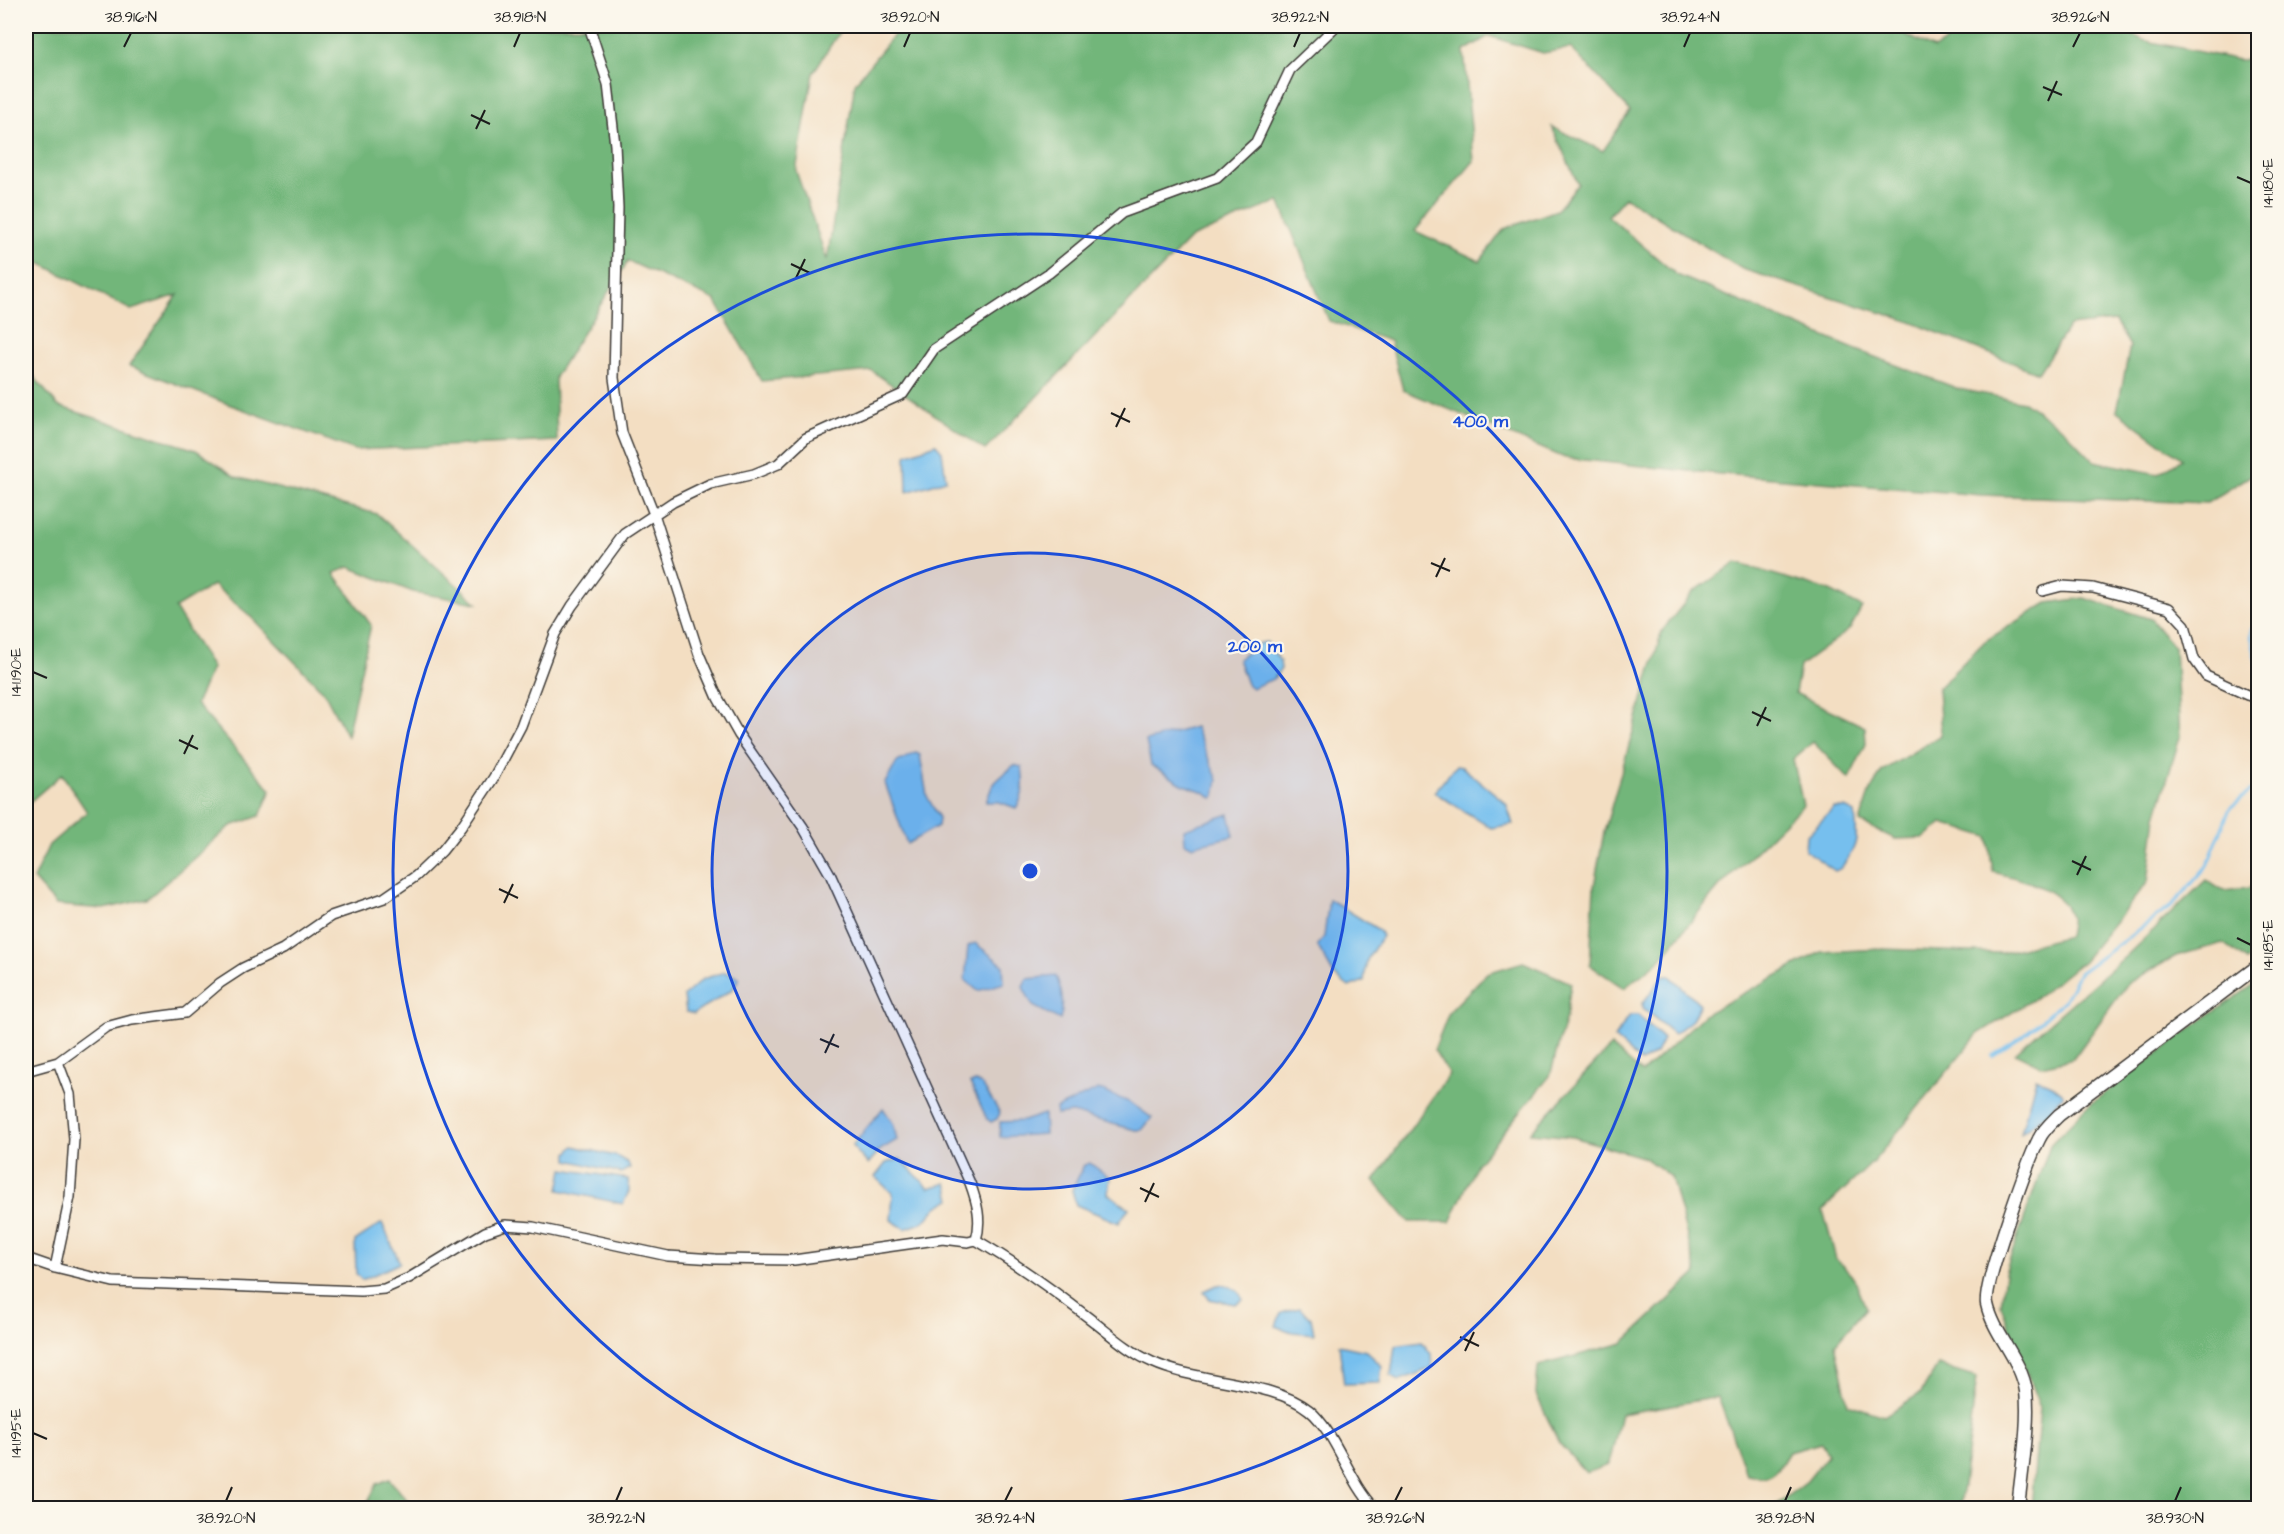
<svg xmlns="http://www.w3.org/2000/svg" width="2284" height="1534" viewBox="0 0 2284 1534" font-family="'Architects Daughter',sans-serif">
<rect width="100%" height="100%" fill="#fbf7ec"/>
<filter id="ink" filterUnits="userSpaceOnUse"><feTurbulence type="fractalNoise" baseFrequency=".0167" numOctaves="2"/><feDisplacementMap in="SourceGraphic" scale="12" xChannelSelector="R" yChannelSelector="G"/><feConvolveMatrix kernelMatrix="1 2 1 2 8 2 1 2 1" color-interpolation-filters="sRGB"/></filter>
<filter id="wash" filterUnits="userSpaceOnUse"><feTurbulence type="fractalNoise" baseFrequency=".008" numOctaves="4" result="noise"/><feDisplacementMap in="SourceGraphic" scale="24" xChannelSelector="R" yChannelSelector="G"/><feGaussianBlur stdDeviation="1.35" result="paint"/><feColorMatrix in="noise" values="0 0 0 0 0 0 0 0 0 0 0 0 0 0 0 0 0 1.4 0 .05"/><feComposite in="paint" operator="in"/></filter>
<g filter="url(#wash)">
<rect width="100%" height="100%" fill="#f3dec2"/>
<path fill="#72b67a" stroke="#47694b" stroke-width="1.5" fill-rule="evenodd" d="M26,26H843L813,73L796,171L827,260L855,83L901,26H1889L1934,49L1959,34L1953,26H2119L2142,40L2239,60L2258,59V471L2207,503L1981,495L1709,473L1565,458L1403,390L1390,341L1329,321L1279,201L1191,238L985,450L872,371L762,381L715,300L628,261L555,377L557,441L355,450L228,404L129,366L178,295L131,310L26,256ZM1489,36L1543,53L1571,48L1630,111L1603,151L1552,127L1578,184L1557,210L1504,229L1480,261L1415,231L1474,161L1464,51ZM1625,197L1742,269L1911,322L2038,373L2069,326L2115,321L2130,346L2117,411L2182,459L2158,474L2094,461L2064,430L2024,402L1959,389L1854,349L1677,275L1608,216Z
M26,367L58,406L196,450L236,477L377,514L477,603L413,592L349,567L334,573L371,625L347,736L324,692L248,614L213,585L175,608L212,668L196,704L271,790L260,816L231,826L147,899L104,909L56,905L33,879L49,845L87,812L62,774L26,805Z
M1736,563L1830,591L1862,607L1850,629L1800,666L1795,693L1865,727L1866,744L1849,779L1813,742L1793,759L1803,805L1719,887L1657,963L1624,988L1590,965L1594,886L1604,832L1662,631L1693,592Z
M2084,598L2151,619L2175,649L2180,737L2156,817L2148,882L2083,961L2040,995L1978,1034L1873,1162L1823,1210L1836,1259L1854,1278L1866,1308L1835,1344L1848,1404L1884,1416L1921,1393L1938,1365L1977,1377L1960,1508H1772L1807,1481L1828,1455L1821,1443L1789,1452C1776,1473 1773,1481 1747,1475L1718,1397L1621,1414L1609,1465L1586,1473L1559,1443L1536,1394L1538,1366L1623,1343L1697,1273L1671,1177L1645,1158L1573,1137L1530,1133L1611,1046L1642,1073L1705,1014L1821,952L1881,949L2002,953L2068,936C2069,930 2071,922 2070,917C2062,887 2019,879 1993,872L1988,837L1942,823L1924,838L1895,839L1860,822L1869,793L1882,771L1941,735L1938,688L1985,641L2047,603Z
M2258,876V952L2247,961L2223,943L2176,956L2128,983L2073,1059L2041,1066L2015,1053L2127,955L2206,880L2223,891L2249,888Z
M1523,962L1571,983L1566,1017L1550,1076L1477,1164L1450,1222H1409L1374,1181L1449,1074L1434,1050L1449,1012L1487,973Z
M2258,982V1508H2031L2040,1408L2001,1305L2005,1273L2050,1145L2085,1108L2206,1017Z
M389,1479L414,1508H367L366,1505L377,1484Z"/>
<path fill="#76bfee" stroke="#496e85" stroke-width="1.5" d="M936,444L942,451L946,480L907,492L906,455Z
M1267,642L1280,661L1281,669L1273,679L1252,688L1247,684L1238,659L1260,643Z
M1195,727L1218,780L1215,796L1212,798L1204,792L1182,784L1151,765L1146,741Z
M916,753L920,755L927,796L939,818L938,826L907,844L885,783L897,762Z
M1014,765L1022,767C1024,782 1025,795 1016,808L999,802H986L993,784Z
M1456,766L1462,767L1506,803L1513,824L1491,828L1434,792Z
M1834,808H1845L1855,813C1857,835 1859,843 1846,861C1842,867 1841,869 1835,871L1805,850L1806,836Z
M1229,814L1234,836L1191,846L1185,843L1184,829Z
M1329,899L1379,930L1382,936L1367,960L1364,981L1349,987L1334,975L1317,945L1324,937Z
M975,943L1003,965L1004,983L978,991L965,980L968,946Z
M725,972L739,978L733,989L694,1014L686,1012L684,996L703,979Z
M1664,975L1670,976L1700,1004L1692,1020L1674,1034L1644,1009L1642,1004Z
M1056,976C1062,991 1065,1004 1060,1020L1033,1006L1023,987L1027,979Z
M1630,1015H1638L1663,1039L1656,1053L1641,1062L1614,1038Z
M2036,1078L2052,1085L2063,1094L2049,1112L2021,1133Z
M976,1082L983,1086L1000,1113L997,1119L991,1122L987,1119L970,1083Z
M1098,1089L1131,1103L1152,1118L1142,1130H1135L1072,1113L1057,1115L1056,1109Z
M883,1108L893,1123L897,1140L880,1150L868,1164L852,1146Z
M1044,1114L1045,1134L1000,1137V1122L1023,1121Z
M574,1146L619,1157L628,1163L630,1168L621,1173L568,1160V1153Z
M900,1159L929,1188L947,1183L951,1199L937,1207L924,1222L905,1229L891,1220L893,1194L875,1177L886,1163Z
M1090,1163L1110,1178L1108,1194L1129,1208L1119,1223L1076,1205L1072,1190L1084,1165Z
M563,1169L628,1179L629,1191L623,1204L559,1190Z
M382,1223L400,1263L362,1280L356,1274L355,1241Z
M1217,1285C1229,1285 1239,1288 1243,1300L1235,1304L1209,1299L1204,1291Z
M1299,1308L1311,1318L1314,1334L1292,1332L1276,1326L1281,1313Z
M1422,1342L1431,1354L1432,1368L1398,1381L1391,1375L1395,1346Z
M1339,1345L1366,1351L1382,1366L1380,1383L1344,1384Z"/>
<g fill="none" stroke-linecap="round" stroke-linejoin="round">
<path stroke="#76bfee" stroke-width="3" d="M2258,610L2251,635L2258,665
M1992,1056L2024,1035L2064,1001L2079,973L2173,905L2207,866L2230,808L2258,785"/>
</g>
</g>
<g filter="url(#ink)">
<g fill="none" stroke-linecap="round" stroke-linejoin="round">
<defs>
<path id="minor" d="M589,26L608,84L615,145L618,208L614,378L622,433L654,514L699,654L718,698L739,735L803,827L830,874L970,1183C977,1202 982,1220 976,1240
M2043,591L2062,586L2093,588L2169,608L2185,625L2194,659L2206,676L2247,695L2258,697
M26,1071L58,1062L106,1027L132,1020L185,1013L220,983L243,968L283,949L331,916L384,898L416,876L442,851L461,827L494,777L521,726L555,634L572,606L625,534L673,502L710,484L754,474L778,464L806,438L903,394L934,349L1049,273L1122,213L1217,178L1256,142L1290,70L1336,26
M26,1258L55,1268L113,1282L361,1291L384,1289L409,1278L485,1232L505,1225L533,1227L668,1256L715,1259L794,1260L943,1239L968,1242L976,1240C1016,1263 1053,1290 1089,1318C1110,1334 1128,1351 1152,1362C1197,1383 1273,1381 1309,1410C1336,1432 1349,1482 1375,1508
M55,1268L70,1197L74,1139L70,1094L58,1062"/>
<path id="tertiary" d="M2018,1508C2021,1474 2030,1424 2026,1391C2021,1359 1994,1335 1987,1304C1983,1285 2028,1161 2039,1139C2043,1130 2052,1122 2059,1115L2258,966"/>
</defs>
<use href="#minor" stroke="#3c3935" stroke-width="12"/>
<use href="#tertiary" stroke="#3c3935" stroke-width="15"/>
<use href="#minor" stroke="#fff" stroke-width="9"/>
<use href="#tertiary" stroke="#fff" stroke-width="12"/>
</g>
</g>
<path fill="none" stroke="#1c1c1c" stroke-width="2" d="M124,47L131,33M514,47L520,33M904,47L910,33M1294,47L1300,33M1684,47L1690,33M2073,47L2080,33M2043,87L2062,95M2048,101L2057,81M471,115L490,124M476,129L485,110M2237,177L2251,183M791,264L810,273M796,278L805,259M1111,413L1130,422M1116,427L1125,408M1431,563L1450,571M1436,577L1445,558M33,672L47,678M1752,712L1771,721M1757,726L1766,707M179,740L198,749M184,754L193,735M2072,861L2091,870M2077,875L2086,856M499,889L518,898M504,903L513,884M2237,938L2251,945M820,1039L839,1047M825,1053L834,1034M1140,1188L1159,1197M1145,1202L1154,1183M1460,1337L1479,1346M1465,1351L1474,1332M33,1433L47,1439M226,1501L232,1487M616,1501L622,1487M1005,1501L1012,1487M1395,1501L1402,1487M1785,1501L1791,1487M2175,1501L2181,1487"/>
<circle cx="1030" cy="871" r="318" fill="#1d4ed8" fill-opacity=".12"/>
<g fill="none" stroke="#1d4ed8" stroke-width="3">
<circle cx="1030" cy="871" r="318"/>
<circle cx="1030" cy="871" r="637"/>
</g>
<circle cx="1030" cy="871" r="9" fill="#1d4ed8" stroke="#fbf7ec" stroke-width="3"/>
<g font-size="18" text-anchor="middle" font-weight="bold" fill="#1d4ed8" stroke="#fbf7ec" stroke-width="4.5" stroke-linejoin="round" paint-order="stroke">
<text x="1480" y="427">400 m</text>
<text x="1255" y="652">200 m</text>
</g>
<rect width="2284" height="1534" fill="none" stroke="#fbf7ec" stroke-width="66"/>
<rect x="33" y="33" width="2218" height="1468" fill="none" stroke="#1c1c1c" stroke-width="2"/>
<g font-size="15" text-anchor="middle" fill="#1c1c1c">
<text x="131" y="22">38.916°N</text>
<text x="520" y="22">38.918°N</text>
<text x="910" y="22">38.920°N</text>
<text x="1300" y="22">38.922°N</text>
<text x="1690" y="22">38.924°N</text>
<text x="2080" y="22">38.926°N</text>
<text transform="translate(2268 183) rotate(-90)" y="5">141.180°E</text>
<text transform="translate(16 672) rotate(-90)" y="5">141.190°E</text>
<text transform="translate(2268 945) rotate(-90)" y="5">141.185°E</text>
<text transform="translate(16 1433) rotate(-90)" y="5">141.195°E</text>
<text x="226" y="1523">38.920°N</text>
<text x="616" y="1523">38.922°N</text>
<text x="1005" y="1523">38.924°N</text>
<text x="1395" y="1523">38.926°N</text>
<text x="1785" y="1523">38.928°N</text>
<text x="2175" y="1523">38.930°N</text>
</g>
</svg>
